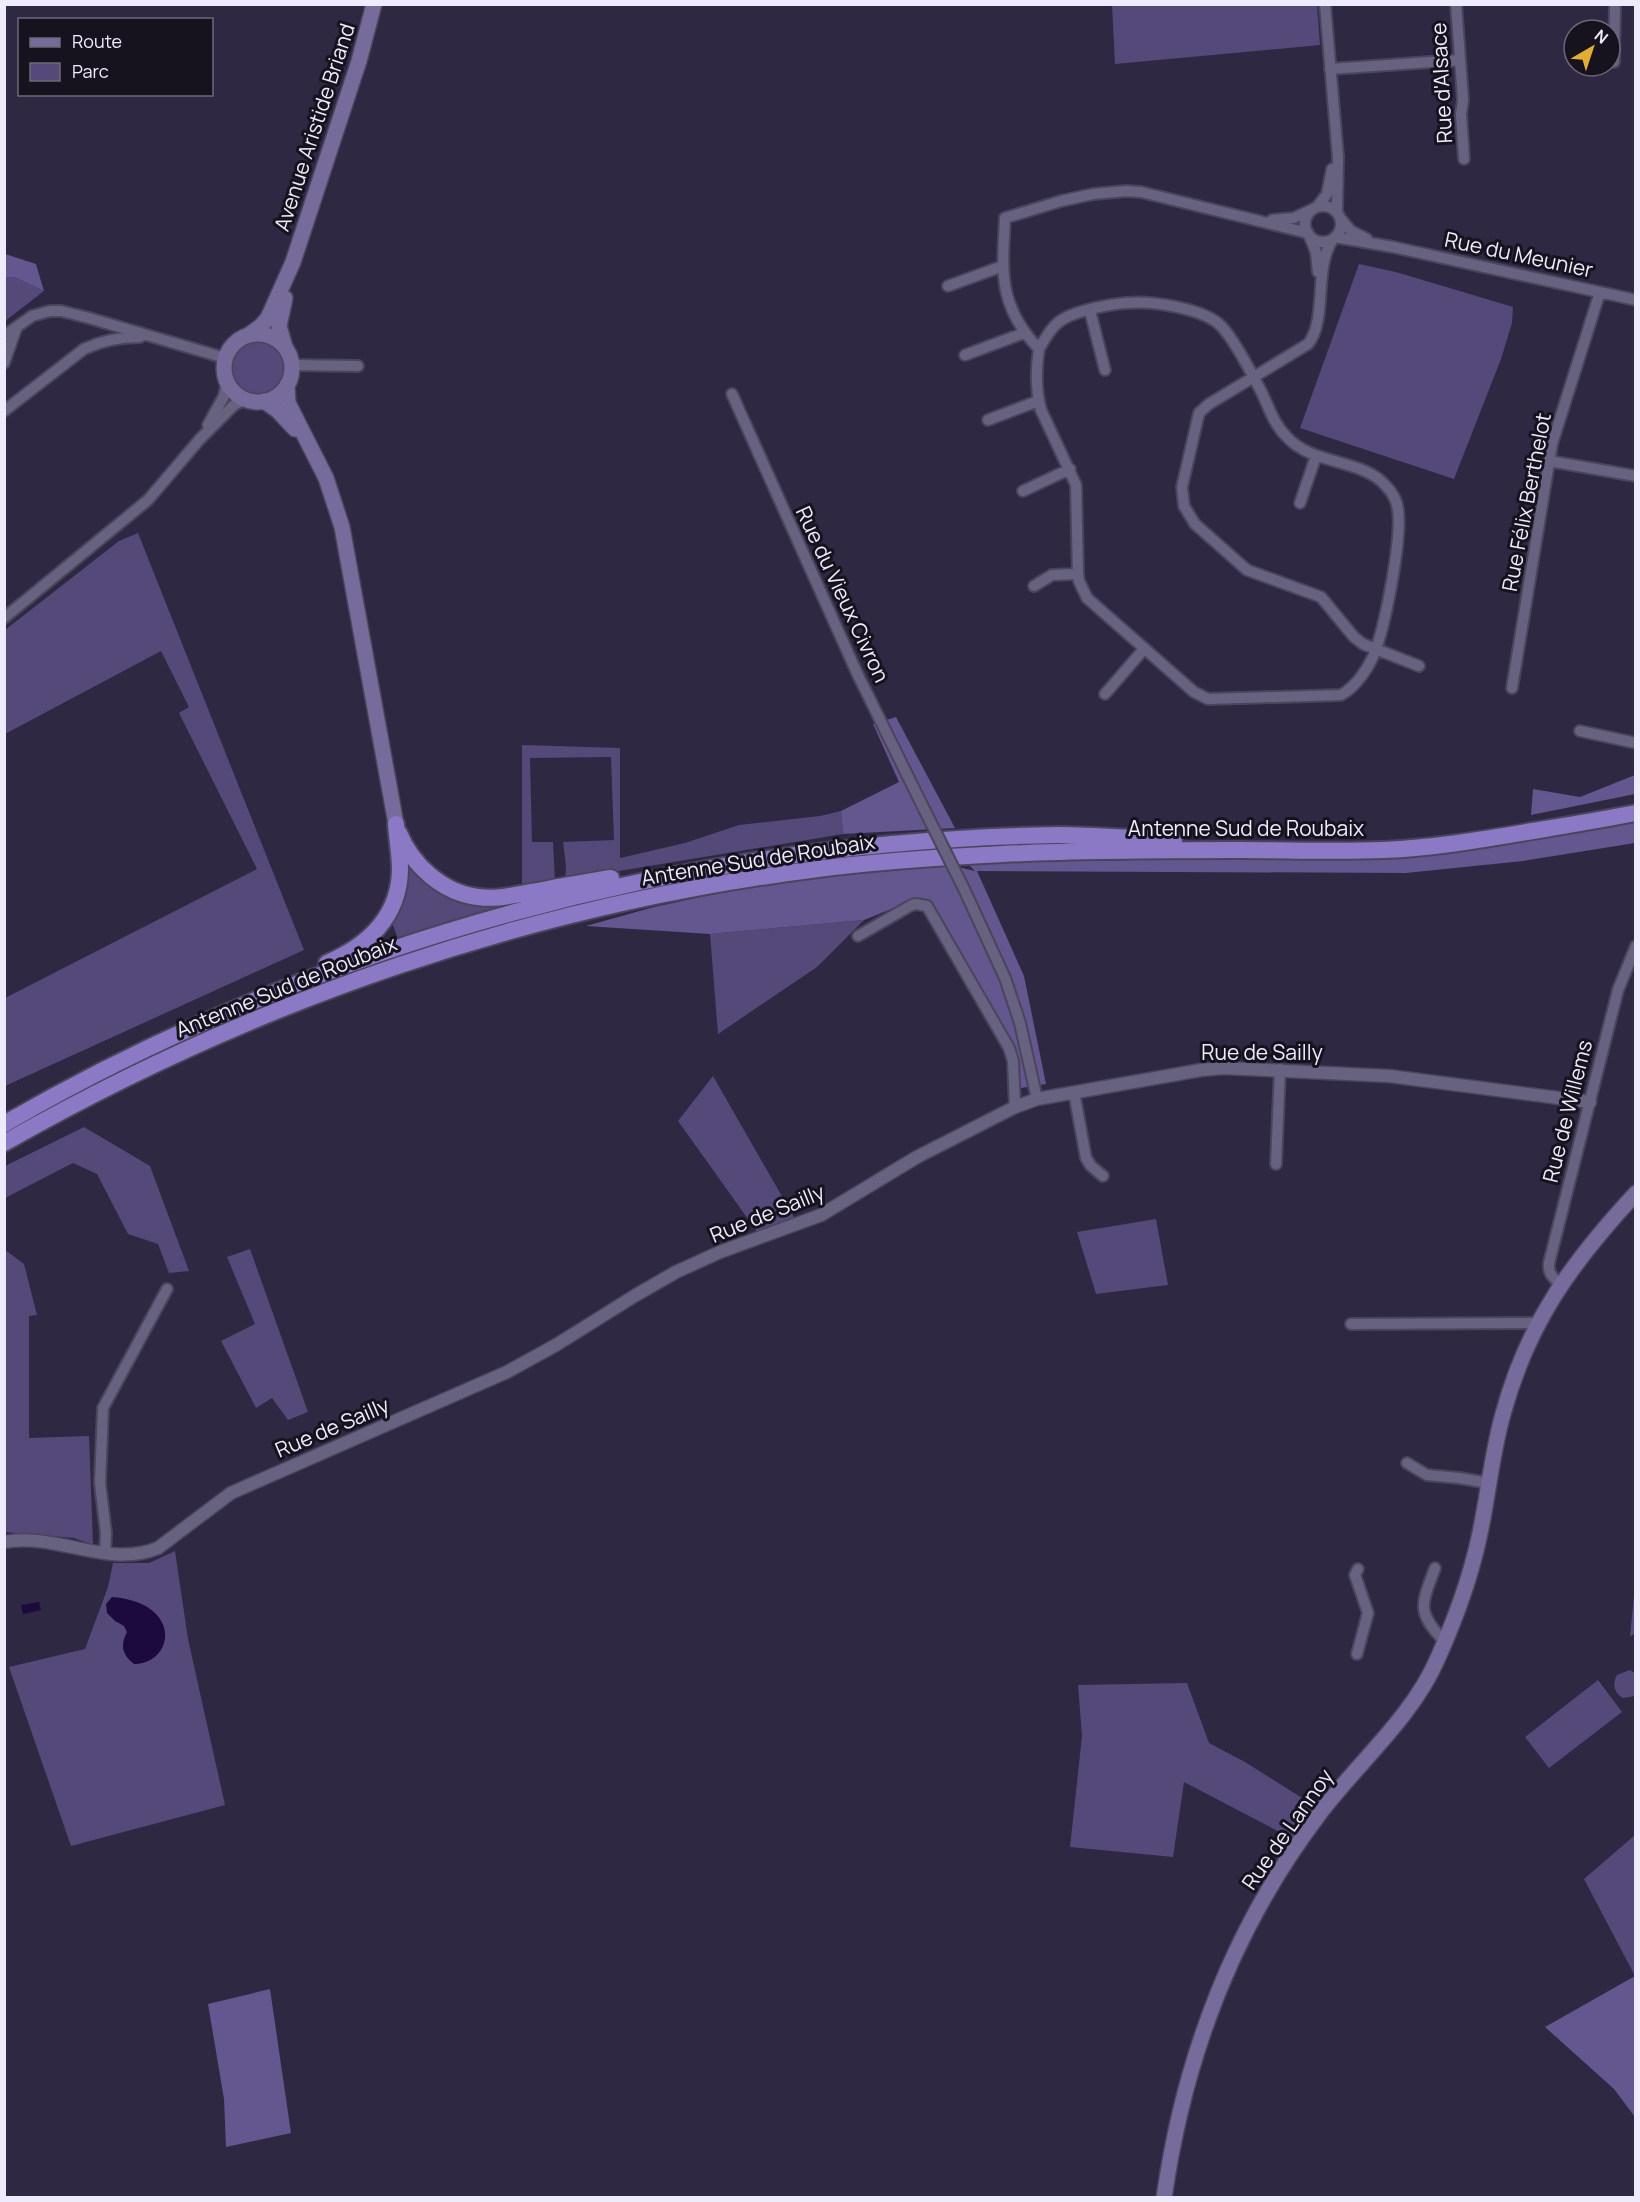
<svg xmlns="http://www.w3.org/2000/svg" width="1640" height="2202" viewBox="0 0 1640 2202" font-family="Manrope,sans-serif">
<rect width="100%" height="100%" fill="#2e2843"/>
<path fill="#544979" d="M1112,5H1317L1320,45L1115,64Z
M1359,264L1396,272L1513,307L1512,323L1501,359L1454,479L1300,428Z
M14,277L44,291L5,321V278Z
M230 368a28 28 0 1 1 56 0a28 28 0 1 1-56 0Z
M138,533L304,950L5,1086V998L257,869L179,713L189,707L161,651L5,734V630L119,541Z
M522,745L620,748V858L685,843L739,825L820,816L841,811L843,834L565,880L566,866L563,842L614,840L611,757L530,758L532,842H553L555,881L522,886Z
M404,861L424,877L521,900L523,904L399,942L392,922Z
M864,920L817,967L718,1034L710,934Z
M713,1076L795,1219L758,1233L678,1121Z
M84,1127L150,1166L189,1271L169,1273L158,1244L128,1234L97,1174L73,1163L5,1198V1166Z
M1156,1219L1168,1285L1096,1294L1077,1232Z
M4,1249L24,1264L37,1315L29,1316V1438L89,1436L93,1545L74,1538L5,1532Z
M250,1249L308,1412L288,1420L272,1398L256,1408L221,1341L255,1324L227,1257Z
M175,1551L188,1639L225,1805L71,1846L9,1667L85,1649L108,1587L113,1563H149Z
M1635,1585V1634L1630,1636Z
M1630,1670L1635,1673V1696L1623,1698C1614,1693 1612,1684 1617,1675Z
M1598,1680L1622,1712L1549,1768L1525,1737Z
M1187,1683L1209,1743L1245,1762L1318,1808L1293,1839L1184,1782L1173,1857L1070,1847L1082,1736L1078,1685Z
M1635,1835V1976L1584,1879Z"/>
<path fill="#64568f" d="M5,254L36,264L44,291L14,277L5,278Z
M896,717L955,828L843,834L841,811L899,782L873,724Z
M1635,775V794L1531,815L1533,789L1580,797Z
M1635,817V843L1523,861L1406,873L977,871L1024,976L1046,1084L1021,1088L1016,1052L930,903L916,899L864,920L710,934L586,926L654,907L748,887L940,863L975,871L967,863L1006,859L1093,861L1248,857Z
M1635,1976H1636L1635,2117L1614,2089L1545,2027Z
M270,1989L291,2133L226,2147L224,2099L208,2004Z"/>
<path fill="#1c0a3c" d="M112,1597C127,1598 146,1603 156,1614C176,1635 161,1664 134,1664C122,1655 120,1645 127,1632L124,1626L115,1621L107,1613L106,1604Z
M39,1602L41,1610L23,1614L21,1605Z"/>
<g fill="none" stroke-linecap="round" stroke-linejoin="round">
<defs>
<path id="minor" d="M1325,4L1338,157L1337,212
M1456,4L1463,100L1461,114L1464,159
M1614,62L1615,4
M1330,69L1460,60
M1305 224a18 18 0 1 1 36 0a18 18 0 1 1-36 0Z
M1317,207L1327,194L1332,169
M1340,218L1351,231L1367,239
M1272,220L1294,218L1311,210
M1309,235L1316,252L1318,272
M1335,237L1393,247L1636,300
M1333,239C1313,268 1328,319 1308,344L1209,404L1199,413L1182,487L1184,506L1195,524L1247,570L1321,597L1354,637L1363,644L1419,666
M948,286L1003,266
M1090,311L1105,370
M4,336L32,316L50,311H61L89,318L225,358
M1039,349C1046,337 1053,324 1065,318C1080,310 1110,304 1127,303C1152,301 1205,308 1222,327C1236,342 1252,374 1262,393C1269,408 1274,424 1286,436C1312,466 1362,458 1386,486C1392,492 1397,501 1398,510C1402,539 1386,620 1376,649C1370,666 1357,686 1341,695L1208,699L1194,692L1087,598L1079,581L1078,574L1076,485L1041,410C1036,391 1036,368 1039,349C998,306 1002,273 1005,218L1061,201L1093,194L1126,191L1141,192L1308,233
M965,355L1024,333
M4,363L16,329
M292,365L358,366
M732,394L857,673L924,809
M4,411L84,349C101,341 121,337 140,337
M988,420L1038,401
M208,425L224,396L227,382
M1549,461L1636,476
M1023,491L1070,469
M1300,503L1316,456
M1034,586L1052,575L1078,574
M4,618L148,500L200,439L234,405L245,399
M1512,688L1552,444L1600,292
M1105,694L1144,649
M1580,731L1636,743
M964,889L1005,978L1020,1023L1037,1099
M858,936L910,906L915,904L927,906L1009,1048L1013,1061L1015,1107
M1074,1092L1086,1158L1091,1166L1103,1176
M1276,1164L1280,1069
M1560,1284C1553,1277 1548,1274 1549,1263L1618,990L1636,946
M1351,1324L1537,1323
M1407,1463L1427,1475L1459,1478L1489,1483
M105,1553L106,1533L100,1483L103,1408L167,1289
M1435,1568C1422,1604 1415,1611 1445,1642
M1357,1654L1368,1613L1355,1575L1358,1569"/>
<path id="tertiary" d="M4,1542C57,1532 107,1569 158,1548L231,1493L507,1372L556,1345L636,1295L676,1272L720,1252L821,1215L917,1157L1015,1107L1037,1099L1201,1070L1223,1068L1389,1076L1590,1102"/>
<path id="secondary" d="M285,298L279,326L285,347
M250,334L261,326L268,318L293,262L359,61L374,4
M224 368a34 34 0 1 1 68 0a34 34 0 1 1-68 0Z
M287,385L288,403L326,478L342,527L396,824
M264,401L278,411L295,429
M1164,2198C1184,2057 1234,1926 1320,1813C1358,1763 1412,1717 1437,1660C1454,1622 1469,1582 1478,1542C1488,1500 1491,1456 1503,1414C1528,1322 1572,1262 1636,1193"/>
<path id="trunk" d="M399,833C412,865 443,893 478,897C498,900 518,894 538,891C562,886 587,882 611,878
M327,963C367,946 399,917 400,870C400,855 397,839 396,824
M4,1124C322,940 691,841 1058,835C1096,835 1135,839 1174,840
M4,1143C255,1000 531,905 818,869C879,861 942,857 1003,854C1082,850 1162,850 1240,850C1288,850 1336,852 1384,850C1432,848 1480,840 1527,832C1563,826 1600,820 1636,813"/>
</defs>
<use href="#minor" stroke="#4b455c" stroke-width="14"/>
<use href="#tertiary" stroke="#4b455c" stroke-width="15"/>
<use href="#secondary" stroke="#4b455c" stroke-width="18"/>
<use href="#trunk" stroke="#4b455c" stroke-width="20"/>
<use href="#minor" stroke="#686281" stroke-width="10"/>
<use href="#tertiary" stroke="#686281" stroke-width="12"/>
<use href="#secondary" stroke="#766b9b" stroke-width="15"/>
<use href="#trunk" stroke="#8c79c6" stroke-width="16"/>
<defs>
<path id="minor-bridge" d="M924,809L964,889"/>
</defs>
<use href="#minor-bridge" stroke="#4b455c" stroke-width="14" stroke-linecap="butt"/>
<use href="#minor-bridge" stroke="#686281" stroke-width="10"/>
</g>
<g text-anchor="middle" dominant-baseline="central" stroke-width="6" stroke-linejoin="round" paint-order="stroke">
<g font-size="21" fill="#eeebfc" stroke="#16131f">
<text transform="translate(1441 83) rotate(-93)">Rue d'Alsace</text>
<text transform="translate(314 127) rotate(-72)">Avenue Aristide Briand</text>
<text transform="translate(1519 254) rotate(12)">Rue du Meunier</text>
<text transform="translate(1526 502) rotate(-79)">Rue Félix Berthelot</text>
<text transform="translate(843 594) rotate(65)">Rue du Vieux Civron</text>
<text x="1246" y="828">Antenne Sud de Roubaix</text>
<text transform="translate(758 859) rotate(-9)">Antenne Sud de Roubaix</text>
<text transform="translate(286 986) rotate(-22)">Antenne Sud de Roubaix</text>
<text x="1262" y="1052">Rue de Sailly</text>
<text transform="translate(1567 1111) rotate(-76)">Rue de Willems</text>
<text transform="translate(767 1213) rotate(-22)">Rue de Sailly</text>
<text transform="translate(332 1427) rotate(-23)">Rue de Sailly</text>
<text transform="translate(1287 1829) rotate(-55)">Rue de Lannoy</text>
</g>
</g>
<rect width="1640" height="2202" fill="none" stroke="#eeebfc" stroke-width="12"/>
<rect x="18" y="18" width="195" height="78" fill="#16131f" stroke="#6c6977" stroke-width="1.5"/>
<rect x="30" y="38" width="30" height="9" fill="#766b9b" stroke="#6c6977" stroke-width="1.5"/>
<text x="72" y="48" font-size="18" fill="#eeebfc">Route</text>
<rect x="30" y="63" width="30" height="18" fill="#544979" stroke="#6c6977" stroke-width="1.5"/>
<text x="72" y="78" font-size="18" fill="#eeebfc">Parc</text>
<g transform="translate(1592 48) rotate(39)"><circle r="28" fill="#16131f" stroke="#6c6977" stroke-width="1.5"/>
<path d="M0-4.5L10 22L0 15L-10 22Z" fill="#e3ae34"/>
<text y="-9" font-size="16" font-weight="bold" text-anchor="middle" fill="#eeebfc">N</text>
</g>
</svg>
